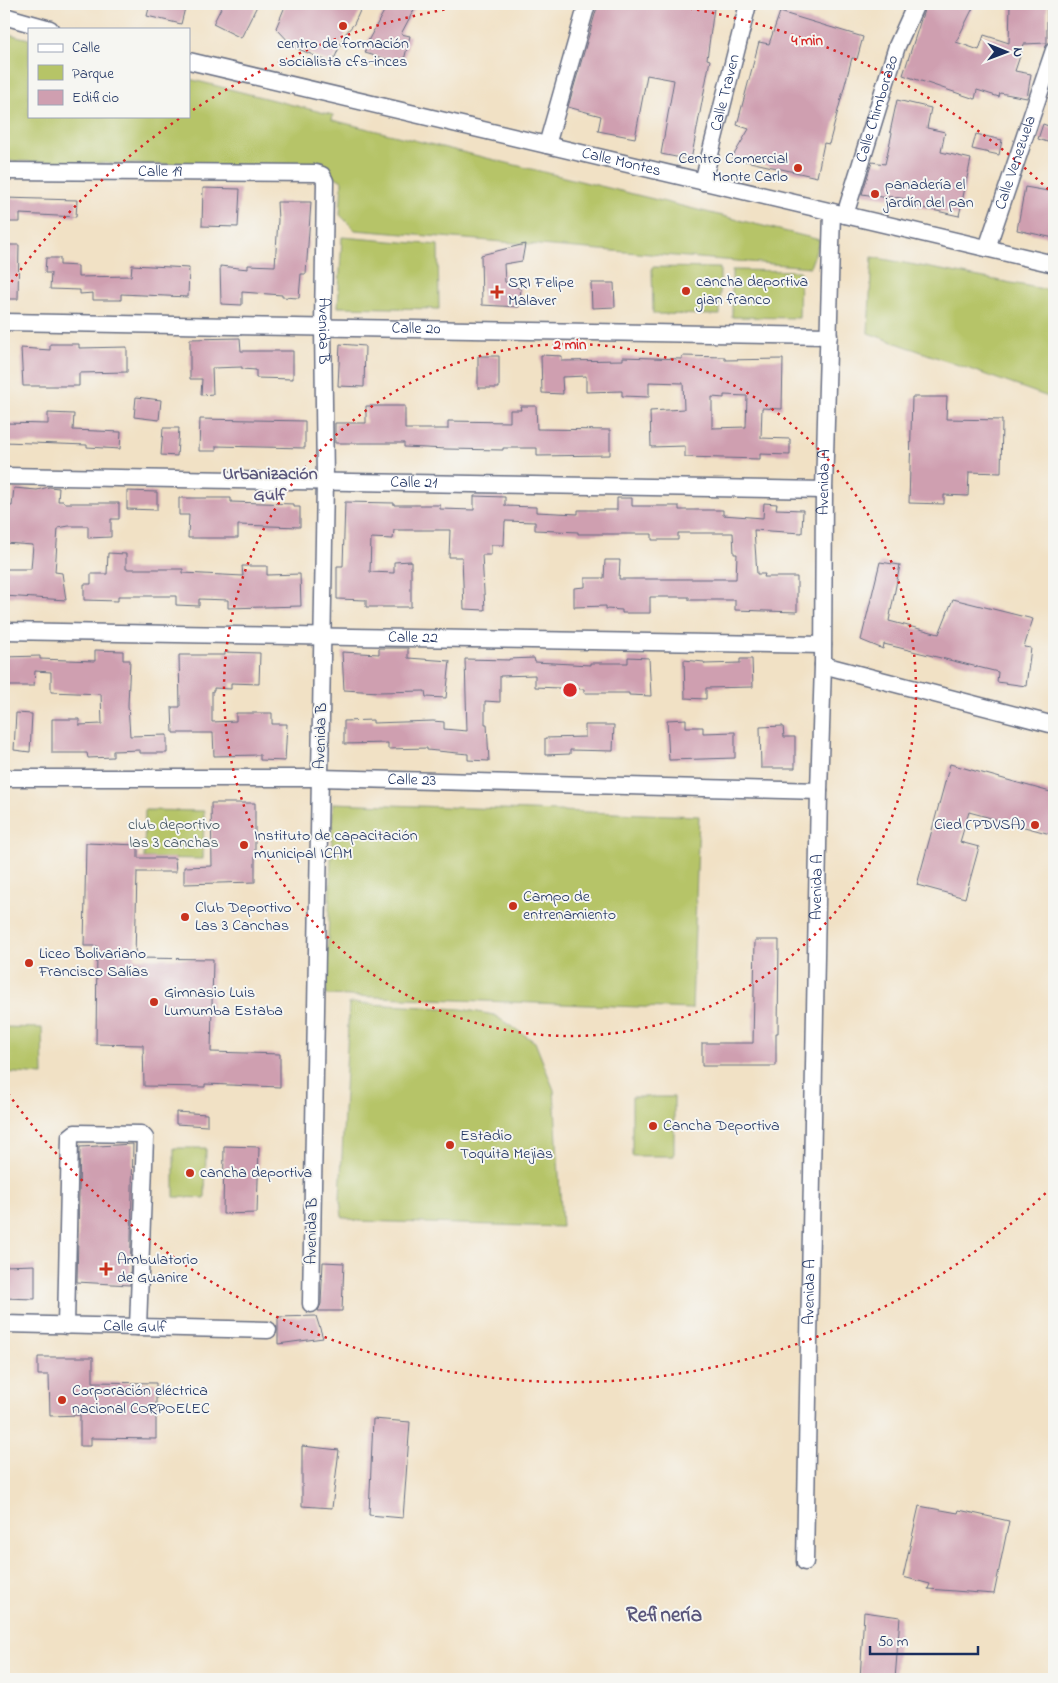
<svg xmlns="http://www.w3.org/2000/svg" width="1058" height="1683" viewBox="0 0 1058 1683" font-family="'Indie Flower',sans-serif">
<rect width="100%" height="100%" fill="#f6f6f2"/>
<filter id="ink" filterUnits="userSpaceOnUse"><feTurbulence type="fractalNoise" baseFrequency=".02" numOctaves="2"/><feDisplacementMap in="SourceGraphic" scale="10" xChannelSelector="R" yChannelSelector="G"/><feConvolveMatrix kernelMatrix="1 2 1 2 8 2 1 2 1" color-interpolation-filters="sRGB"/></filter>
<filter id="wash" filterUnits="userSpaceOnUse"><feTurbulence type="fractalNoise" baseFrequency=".0096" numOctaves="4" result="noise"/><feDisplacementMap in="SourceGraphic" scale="20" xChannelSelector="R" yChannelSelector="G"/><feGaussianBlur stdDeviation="1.12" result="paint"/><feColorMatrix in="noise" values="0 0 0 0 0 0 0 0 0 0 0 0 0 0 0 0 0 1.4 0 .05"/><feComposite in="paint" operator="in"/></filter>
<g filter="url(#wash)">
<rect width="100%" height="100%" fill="#f1e1c5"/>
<path fill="#b6c467" stroke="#687a62" d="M4,33L29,39V116H189V79L333,115L332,120L820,240L810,267L355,230L340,215L342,181L321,168L4,161Z
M342,237L438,245L439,309L338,307Z
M872,257L1054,291V399L868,333Z
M652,267L720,268V315L653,314Z
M732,270L800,271L799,318L732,317Z
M333,803L699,816L692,1009L326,995Z
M145,810L204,811L203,859L144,858Z
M349,1003L461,1009L494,1015L535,1042L554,1090L562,1227L359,1221L342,1217L340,1199Z
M4,1027L42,1028L43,1075L4,1072Z
M632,1097H674V1156H632Z
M174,1148H206L205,1198L174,1197Z"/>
<g id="blocks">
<path fill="#cf9fb0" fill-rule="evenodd" d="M150,4H186L181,24L147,16Z
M223,4H258L241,38L213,24Z
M286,4H363L354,24L345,34L335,57L329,62L294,47L276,28Z
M388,4H417L401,34L410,36L403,64L365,53L369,39Z
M598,4H698L714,8L707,59L710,60L691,160L661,154L674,80L647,75L635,138L598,131L601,116L568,107Z
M926,4H964L973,8L956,42L979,50L984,35L1009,43L1010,4H1047V43L1024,44L1015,71L1031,74L1027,98L1000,93L999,97L977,90L975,99L903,75Z
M780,12L863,37L857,59L852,58L829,144L824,143L817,177L732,158L749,129L737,125L759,42L769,44Z
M897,100L931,108L927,128L945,132L941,152L971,159L959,216L910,205L911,200L889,196V198L862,194L872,162L885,164L892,133L890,132Z
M1043,124L1054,128V144L1038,139Z
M976,134L1002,140L999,155L972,149Z
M1025,187L1054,192V238L1017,230Z
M203,188L240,189L238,227L202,226Z
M4,198L77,200L76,217L20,214V222H4Z
M277,202H311L306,274H301L299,298L282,297V295L242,292V305L221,304L220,266L248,269V265L275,266L278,220Z
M525,244L522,261L504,264L505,282L521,289L519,307L482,305L481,255Z
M4,245H19L18,299H4Z
M46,258H60V265L78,266V277L131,276L132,265L189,268L188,297L121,294V300H93V293L80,294V290L50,289L51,273H45Z
M591,283H614L615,307L592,308Z
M240,338L241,351H293V379L256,378V370L242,369V367L212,368L213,394L201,395L202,379H190V339Z
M50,344H79V348L127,347V372L79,373V386H23L21,348L50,350Z
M340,344L365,346L364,387L338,386Z
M541,355L562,356V361L623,360V357L682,359V356L725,357V360L783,359L782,409L762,408L761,438L790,439V455L760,454V459L685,457V446L651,447L650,411L684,409L683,383L649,382V397L622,396V391L586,392V376L562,377L563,394L542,393ZM724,395L747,396L746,427L712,428V397L724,398Z
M478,356H499V388H478Z
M136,397L161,400L159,420L134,417Z
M912,397H947L946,419L1002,420L1001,473L969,472L968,496L944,495V504L909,503Z
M366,406H405V429H448V421L510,422V410H521L520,406H536L537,429L610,430V455L537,456V448H503V450L447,449L404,447V443H335V423H366Z
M48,413L74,414L73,430L121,432L120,449L87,447V445L4,442V423L48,424Z
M200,419L305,421V448L216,446V451H199Z
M163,428H179L177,456L161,455Z
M49,487L59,488L58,501H63L64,503H119V519H111V537L88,538V526H69L58,528L55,572L62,573L66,600L4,596V569H31L33,545L4,543V505L12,506L14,488L37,490Z
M127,491L157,492V510L127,509Z
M474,496L505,497V506L536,507V512L578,514V510H617V498H632V506H679V510H723V515L763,518L764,503L777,504L776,509L803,510L802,533L754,530L757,574H765L764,577H797V612L735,610V600H689V597H650V613H622V610L606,609V606L574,607V588L585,587V578H604L605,560H620L619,579H736L737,554H734L733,533H678V540H652V534H578V532L535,530V522L505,521L504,545H491V555H482L485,610L464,609L462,557H449L450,530H394L393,539L371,538L370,572L394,573V562L411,561V607H366V600L337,599V566H343L345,502L394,503V505H440V509L474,510Z
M179,498H231V502L294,504V507H300V527L238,525V538H188L189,515H179Z
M108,553L126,554V569H183V573L243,576L242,566H267V575L300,574L301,606L228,608V600L199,599V606L176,605V596H118V601L84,600V584H91V574H107Z
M880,562L900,565L889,621L939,634L953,599L1033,619L1024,647L1031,648L1026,686L997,682L998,672L884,644L883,649L861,640Z
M379,648H408V658L450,661L446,698L426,697L425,691L379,692L344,690L342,652L379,654Z
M95,650L123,651V660H130L128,705L130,736L167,735V753H140V750L113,751V757L88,758L87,753H52V719H79V725L102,724L101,694L51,692V672L35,671L34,686H4V657L40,656V659L95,661Z
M225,652L260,653L259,684L231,683V689L214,688V691H212V722L236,721V713H272V724H287L285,761L260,760V755L214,756L213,733H173L172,707H180L179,655H225Z
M628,657L649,658L651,696L629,695V693H584V689L535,687V675L500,676V702L485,701V724H487L489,761L468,760V754L427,750V748L388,749V743L344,744V721L373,720V723L433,721L444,722V729L467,731L465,659L509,660V659L534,658L535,662L590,665V663H628Z
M740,659H752L753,687L706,688V699L685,698L684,660L704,662L705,664L740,663Z
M16,713L32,714L30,752L14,750Z
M686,719V727H703V733L735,732V758L669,760L667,720Z
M585,725H614L613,751L570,750V754L545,755V738L585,737Z
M783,726L784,737H795V768H761L760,727Z
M950,764L1054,793V835L969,812L960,842L979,847L965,898L917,885Z
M211,803H255V882L184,884V867L212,866Z
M86,843L138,845V858H175L176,872H137L135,958L213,959L211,1052L280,1054V1087L205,1084V1087L144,1086L143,1045L96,1044L97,946H84Z
M755,940H779L778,1033H776V1066H702V1043H753Z
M176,1112L207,1114V1126L176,1124Z
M133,1144L130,1285L77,1282L80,1147Z
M224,1146L259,1147L257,1213L223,1214Z
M323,1262L344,1263L342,1311H318L321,1304Z
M35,1265V1299L4,1298V1266Z
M316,1316L323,1338L278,1344V1317Z
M38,1357H93V1382L156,1383V1439L91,1438V1446H80V1415L50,1416L49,1375H38Z
M373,1419L410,1422L403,1518L369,1515Z
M302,1446L339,1450L332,1508L302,1506Z
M919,1506L958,1513L959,1510L1009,1521L994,1594L928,1589L930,1584L903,1577Z
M864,1612L900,1617L895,1679H860Z"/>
</g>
</g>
<g filter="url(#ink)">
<use href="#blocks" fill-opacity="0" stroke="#666d82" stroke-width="1"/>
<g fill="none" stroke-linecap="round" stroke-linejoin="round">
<defs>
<g id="street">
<path d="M4,16L50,29"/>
<path id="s1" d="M189,61L1054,264"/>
<path d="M547,145L587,4"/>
<path id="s2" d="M4,171L316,173L322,175L325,181L323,328L325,481L311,1304"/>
<path id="s3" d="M703,182L748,4"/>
<path id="s4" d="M845,215L897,46L916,4"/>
<path id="s5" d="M987,248L1054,50"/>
<path id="s6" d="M4,322L829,336"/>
<path id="s7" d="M4,476L824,490"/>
<path id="s8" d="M4,631L823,645"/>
<path d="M823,665L1054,725"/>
<path id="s9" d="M4,778H319L819,791"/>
<path id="s10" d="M4,1324L268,1330"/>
<path d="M66,1326L70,1137L75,1133L141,1134L145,1138L138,1327"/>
<path id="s11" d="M805,1562L819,791L823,665L824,490L832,212"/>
</g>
</defs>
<use href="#street" stroke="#666d82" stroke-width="19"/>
<use href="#street" stroke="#fff" stroke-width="16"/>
</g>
</g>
<g fill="none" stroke="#d62828" stroke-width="2.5" stroke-dasharray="2.5 5">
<circle cx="570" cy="690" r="346"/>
<path d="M1051 1188A692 692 0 0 1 7 1092M7 288A692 692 0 0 1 183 116M193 110A692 692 0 0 1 480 4M660 4A692 692 0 0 1 1051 192"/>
</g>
<g fill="#c8321e" stroke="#f6f6f2" stroke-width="2">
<circle cx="343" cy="26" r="5"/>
<circle cx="798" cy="168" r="5"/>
<circle cx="875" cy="194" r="5"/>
<circle cx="686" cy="291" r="5"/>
<path d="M494.5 284.5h5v5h5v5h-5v5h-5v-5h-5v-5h5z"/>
<circle cx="1035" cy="825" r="5"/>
<circle cx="244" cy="845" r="5"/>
<circle cx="513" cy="906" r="5"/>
<circle cx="185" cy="917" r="5"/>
<circle cx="29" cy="963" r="5"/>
<circle cx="154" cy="1002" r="5"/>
<circle cx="653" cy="1126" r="5"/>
<circle cx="450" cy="1145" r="5"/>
<circle cx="190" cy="1173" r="5"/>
<path d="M103.5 1261.5h5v5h5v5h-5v5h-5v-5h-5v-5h5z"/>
<circle cx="62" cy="1400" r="5"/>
</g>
<g text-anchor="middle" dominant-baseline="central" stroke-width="4" stroke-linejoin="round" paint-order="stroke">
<g font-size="16" fill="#1b2f5e" stroke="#f6f6f2" text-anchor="start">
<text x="343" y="44" text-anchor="middle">centro de formación<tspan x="343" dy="18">socialista cfs-inces</tspan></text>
<text x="788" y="159" text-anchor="end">Centro Comercial<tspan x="788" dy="18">Monte Carlo</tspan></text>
<text x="885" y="185">panadería el<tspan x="885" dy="18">jardín del pan</tspan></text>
<text x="696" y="282">cancha deportiva<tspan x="696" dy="18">gian franco</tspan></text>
<text x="508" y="283">SRI Felipe<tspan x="508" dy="18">Malaver</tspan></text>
<text x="1025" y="825" text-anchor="end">Cied (PDVSA)</text>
<text x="254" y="836">Instituto de capacitación<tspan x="254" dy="18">municipal ICAM</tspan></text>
<text x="523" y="897">Campo de<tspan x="523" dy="18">entrenamiento</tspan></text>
<text x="195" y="908">Club Deportivo<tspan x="195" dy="18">Las 3 Canchas</tspan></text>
<text x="39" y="954">Liceo Bolivariano<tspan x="39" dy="18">Francisco Salías</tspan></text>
<text x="164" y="993">Gimnasio Luis<tspan x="164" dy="18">Lumumba Estaba</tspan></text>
<text x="663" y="1126">Cancha Deportiva</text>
<text x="460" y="1136">Estadio<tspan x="460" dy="18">Toquita Mejias</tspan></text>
<text x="200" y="1173">cancha deportiva</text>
<text x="117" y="1260">Ambulatorio<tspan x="117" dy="18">de Guanire</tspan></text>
<text x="72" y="1391">Corporación eléctrica<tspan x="72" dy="18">nacional CORPOELEC</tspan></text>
</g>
<g font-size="16" fill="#1b2f5e" stroke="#f6f6f2">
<text stroke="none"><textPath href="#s3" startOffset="92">Calle Traven</textPath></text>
<text stroke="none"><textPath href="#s4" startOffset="111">Calle Chimborazo</textPath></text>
<text stroke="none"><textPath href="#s1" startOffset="444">Calle Montes</textPath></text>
<text stroke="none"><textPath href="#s5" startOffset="90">Calle Venezuela</textPath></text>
<text stroke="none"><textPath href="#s2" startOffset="156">Calle 19</textPath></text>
<text stroke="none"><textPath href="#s6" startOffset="412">Calle 20</textPath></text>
<text stroke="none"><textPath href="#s2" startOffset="475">Avenida B</textPath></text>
<text stroke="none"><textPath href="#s7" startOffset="410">Calle 21</textPath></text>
<text stroke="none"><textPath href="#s11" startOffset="1080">Avenida A</textPath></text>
<text stroke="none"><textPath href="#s8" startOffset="409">Calle 22</textPath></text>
<text transform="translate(321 736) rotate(-88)">Avenida B</text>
<text stroke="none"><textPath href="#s9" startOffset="408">Calle 23</textPath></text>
<text stroke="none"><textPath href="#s11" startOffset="675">Avenida A</textPath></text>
<text transform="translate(312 1231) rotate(-89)">Avenida B</text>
<text stroke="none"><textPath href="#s11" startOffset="270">Avenida A</textPath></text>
<text stroke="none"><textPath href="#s10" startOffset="131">Calle Gulf</textPath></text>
</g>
<g font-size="16" fill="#425460" stroke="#f6f6f2">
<text x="174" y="825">club deportivo<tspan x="174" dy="18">las 3 canchas</tspan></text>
</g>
<g font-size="18" font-weight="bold" fill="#5a567b" stroke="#f6f6f2">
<text x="270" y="475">Urbanización<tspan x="270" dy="21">Gulf</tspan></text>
</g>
<g font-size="21" font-weight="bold" fill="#5a567b" stroke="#f6f6f2">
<text x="664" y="1616">Refinería</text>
</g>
</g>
<circle cx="570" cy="690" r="8" fill="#d62828" stroke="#f6f6f2" stroke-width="2.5"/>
<g font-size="15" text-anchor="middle" font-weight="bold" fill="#d62828" stroke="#f6f6f2" stroke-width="4" stroke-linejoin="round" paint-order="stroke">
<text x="807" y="45">4 min</text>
<text x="570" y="349">2 min</text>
</g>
<rect width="1058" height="1683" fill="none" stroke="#f6f6f2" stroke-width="20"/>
<rect x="28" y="28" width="162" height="90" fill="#f6f6f2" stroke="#9ea6b7"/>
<rect x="38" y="44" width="25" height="8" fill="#ffffff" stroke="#9ea6b7"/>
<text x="72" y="52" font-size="15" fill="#1b2f5e">Calle</text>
<rect x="38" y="65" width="25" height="15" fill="#b6c467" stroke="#9ea6b7"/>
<text x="72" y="78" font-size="15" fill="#1b2f5e">Parque</text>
<rect x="38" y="90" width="25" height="15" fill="#cf9fb0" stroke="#9ea6b7"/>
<text x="72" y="102" font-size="15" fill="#1b2f5e">Edificio</text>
<g transform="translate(1006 52) rotate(91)" stroke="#f6f6f2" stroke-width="4" paint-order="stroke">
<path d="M0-4L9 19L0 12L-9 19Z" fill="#1b2f5e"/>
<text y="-8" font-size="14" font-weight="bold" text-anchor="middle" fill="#1b2f5e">N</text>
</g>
<path d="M870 1646v8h108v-8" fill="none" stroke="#1b2f5e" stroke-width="2.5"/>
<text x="878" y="1646" font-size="15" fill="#1b2f5e" stroke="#f6f6f2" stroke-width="4" paint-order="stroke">50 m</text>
</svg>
